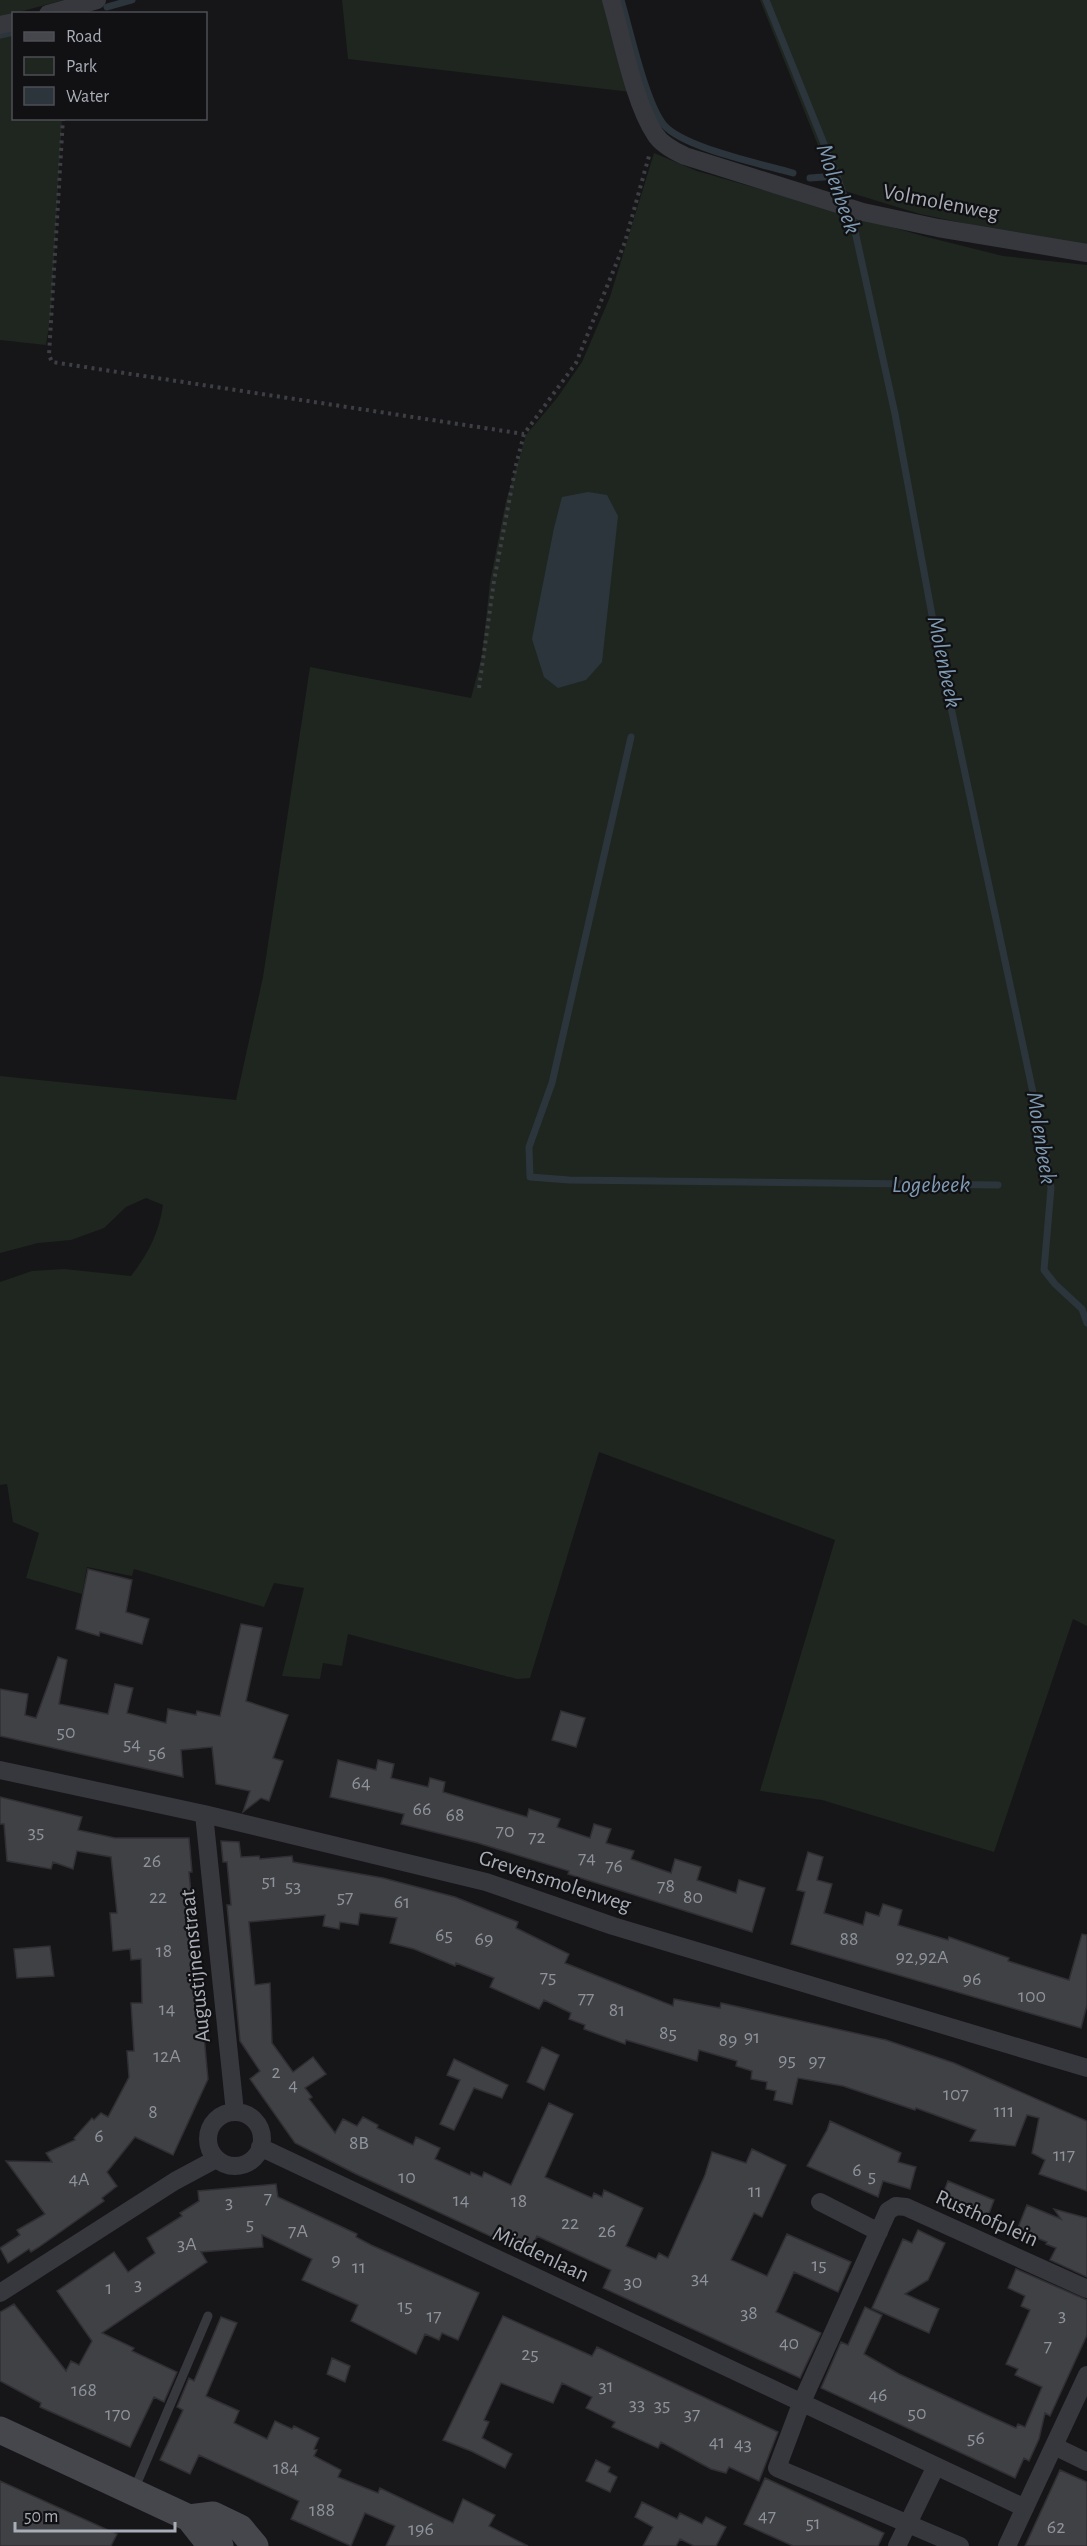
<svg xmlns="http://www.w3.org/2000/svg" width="1087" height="2546" viewBox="0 0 1087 2546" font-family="'Alegreya Sans',sans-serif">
<rect width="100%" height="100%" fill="#161618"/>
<path fill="#1e261f" d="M0,0H64L0,17Z
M342,0H603L631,92L348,59Z
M760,0H1087V248L1065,245L920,214L835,188Z
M13,30L14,118L62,119L51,313L46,345L0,340V33Z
M654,153L697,171L923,236L1003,256L1087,265V1626L1073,1619L994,1852L822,1800L760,1791L835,1540L599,1452L530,1678L517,1679L348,1634L342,1666L323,1663L320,1679L282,1676L304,1588L274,1583L264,1607L134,1569L132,1576L87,1567L82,1594L26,1578L39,1533L13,1522L7,1484L0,1485V1282L32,1271L64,1269L131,1276C148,1254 159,1233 163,1205L146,1198L126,1207L104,1228L71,1240L38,1243L0,1253V1076L236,1100L263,977L310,667L471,698L482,656L490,582L506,501L526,435L557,398L582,362L610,297Z"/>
<path fill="#2c353c" d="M588,492L607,495L618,516L602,662L586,680L558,688L544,677L532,639L554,528L562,497Z"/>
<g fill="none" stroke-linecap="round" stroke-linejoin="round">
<path stroke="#2c353c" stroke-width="7" d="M621,0C630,30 646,104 664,125C684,148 762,164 793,173
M766,0L837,176L853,222L895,414L936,637L1045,1149L1051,1188L1044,1270L1055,1284L1082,1309L1087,1323
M107,7L132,0
M0,35L14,32
M810,178L837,176
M631,737L552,1083L529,1147L530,1177L569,1180L998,1185"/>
</g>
<path fill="#404145" stroke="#303034" stroke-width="1.5" d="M88,1569L132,1580L126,1612L149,1619L142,1644L100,1632L99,1636L76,1629Z
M241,1624L262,1628L246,1701L288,1715L273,1758L283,1761L269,1801L261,1798L243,1812L250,1791L216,1784L212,1747L181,1750L183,1777L0,1736V1689L28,1694L25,1715L36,1718L58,1657L67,1660L59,1704L108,1714L115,1684L133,1688L127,1713L166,1723L168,1709L196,1715L197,1711L220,1716Z
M561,1711L585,1718L576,1747L552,1740Z
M338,1760L376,1770L378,1760L394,1764L391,1778L428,1787L430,1778L445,1782L443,1792L527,1817L529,1809L560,1819L557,1827L590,1838L594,1824L611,1829L606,1843L634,1851L631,1859L671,1873L675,1859L701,1867L697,1880L736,1893L739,1880L765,1888L752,1932L568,1874L569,1871L478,1843L401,1824L404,1814L330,1797Z
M0,1797L82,1817L78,1830L115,1838H189L192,1872H189L208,2079L173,2155L135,2137L107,2172L117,2186L102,2198L104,2201L39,2247L31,2252L29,2249L8,2263L0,2248L20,2235L17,2230L45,2214L6,2161L52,2162L46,2153L75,2140L74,2138L92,2118L94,2120L101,2113L108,2117L129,2077L127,2051H134L131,2003H142L141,1959L131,1960L130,1949L113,1951L110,1913H117L111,1857L77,1851L73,1869L53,1862L51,1869L7,1861L4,1824H0Z
M221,1841L239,1842L241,1857L259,1856L260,1859L292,1856L293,1862L383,1878L455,1897L518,1922L516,1928L569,1954L565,1963L673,2006L674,1999L720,2008L721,2003L886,2040L954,2063L1087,2121V2191L1039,2174L1045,2160L1032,2153L1039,2118L1027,2115L1015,2146L970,2141L976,2130L916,2108L915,2110L843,2086L798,2078L792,2104L774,2100L776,2091L766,2089L767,2082L751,2079L752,2071L736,2066L737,2061L699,2050L697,2061L626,2040L625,2044L584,2029L585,2025L569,2019L571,2013L544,2000L539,2009L490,1987L494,1978L456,1963L455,1966L414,1949L390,1943L397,1918L360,1913L358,1925L340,1922L339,1929L323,1926L325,1915L249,1922L255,1985L270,1983L272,2043L293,2072L313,2057L326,2074L305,2088L312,2097L309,2099L335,2133L343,2119L357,2126L363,2117L378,2125L377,2128L413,2145L416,2137L440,2148L435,2159L470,2175L471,2172L482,2177L484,2172L511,2185L549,2103L573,2114L545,2177L592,2198L594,2193L602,2197L604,2190L643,2208L626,2246L656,2259L659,2253L668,2258L705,2175L712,2152L746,2163L752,2149L786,2165L762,2217L754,2213L731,2260L767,2276L787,2234L851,2262L838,2292L794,2272L776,2312L821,2333L800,2378L603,2288L611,2270L537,2236L529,2254L356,2174L295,2143L250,2079L260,2071L240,2041L227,1905H231L227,1862H223Z
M808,1852L823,1857L817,1880L832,1884L824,1913L844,1919L863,1925L866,1912L879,1916L883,1904L902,1910L898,1925L948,1940L949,1937L1009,1958L1008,1961L1069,1980L1082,1934L1087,1935V2005L1081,2028L791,1944L805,1892L797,1890Z
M50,1946L54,1976L17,1978L14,1949Z
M542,2047L559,2055L544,2090L527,2082Z
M454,2059L508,2085L502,2098L474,2088L454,2130L440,2124L460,2080L447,2075Z
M830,2121L901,2153L898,2162L916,2167L910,2189L883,2181L878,2197L807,2166L827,2130Z
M948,2181L994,2200L987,2219L941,2199Z
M276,2184L278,2197L357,2234L356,2237L371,2245L479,2293L458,2340L442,2333L439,2340L425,2334L416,2354L351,2321L358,2305L302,2280L312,2259L262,2235L263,2247L201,2252L207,2262L102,2333L134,2348L132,2351L177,2372L164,2402L154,2397L130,2447L40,2407L41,2403L0,2381V2312L14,2304L66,2371L71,2361L79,2365L92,2341L57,2291L114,2252L128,2272L155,2253L147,2238L182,2216L180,2213L199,2201L198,2191Z
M1027,2205L1061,2219L1054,2209L1087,2218V2277L1050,2260L1056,2248L1046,2244L1047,2242L1017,2230Z
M918,2230L945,2243L928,2280L905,2294L939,2309L929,2333L872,2308L903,2239L912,2243Z
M1016,2269L1087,2300V2335L1050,2416L1045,2413L1039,2439L1029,2461L1024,2458L1015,2478L821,2388L841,2342L848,2345L865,2307L882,2315L864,2354L899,2374L987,2415L1016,2428L1018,2424L1025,2427L1042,2387L1015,2375L1018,2369L1006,2364L1030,2310L1021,2306L1025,2296L1008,2288Z
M503,2316L592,2356L597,2347L778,2432L759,2481L729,2467L726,2473L711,2469L661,2442L658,2448L612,2427L615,2422L586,2408L592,2397L562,2383L553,2403L501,2383L484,2420L489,2422L482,2438L512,2454L505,2468L471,2451L443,2440Z
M221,2317L237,2323L206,2396L239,2411L234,2423L267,2439L275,2421L292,2429L294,2426L319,2438L314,2449L317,2450L314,2456L341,2470L338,2477L378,2493L380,2488L453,2523L463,2499L495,2515L489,2526L528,2546H386L395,2526L365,2513L351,2546L291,2519L299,2501L199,2455L190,2474L160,2460L183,2410L177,2407L189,2378L194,2381Z
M332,2358L350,2366L345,2382L327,2374Z
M596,2460L610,2467L608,2472L617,2477L610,2492L586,2481Z
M1060,2470L1087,2482V2546H1025Z
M765,2478L884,2533L878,2546H793L744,2524Z
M0,2481L117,2534L111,2546H0Z
M642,2502L677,2519L680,2513L702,2524L706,2517L726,2527L716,2546H694L680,2539L676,2546H643L653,2527L635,2517Z"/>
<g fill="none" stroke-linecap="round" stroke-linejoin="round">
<path stroke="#3d3f44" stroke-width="4" stroke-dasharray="3 4.5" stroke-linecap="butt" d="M63,118L49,355L52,362L524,434
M479,688L494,581L516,465L524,434L576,363L625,242L649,156"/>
<path stroke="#37383d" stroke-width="9" d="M134,2490L208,2316"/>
<path stroke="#37383d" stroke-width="18" d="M611,0C622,37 634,103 655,134C661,144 674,151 685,156L863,212L938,228L1087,253
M48,14L97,0
M0,25L14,22
M0,1770L204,1814L486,1882L613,1926L1087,2068
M204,1814L235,2112
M208 2139a27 27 0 1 1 54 0a27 27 0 1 1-54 0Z
M260,2147L1025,2508
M820,2202L879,2232
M0,2293L175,2181L216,2159
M1054,2446L1087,2462
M897,2546L936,2466
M960,2546L777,2468L801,2404L888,2211L896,2206L906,2207L1087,2289
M1007,2546L1087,2375"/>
<path stroke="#45474d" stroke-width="27" d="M0,2430L189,2518L204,2537L220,2546
M189,2518L213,2515L240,2528L255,2546"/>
</g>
<g text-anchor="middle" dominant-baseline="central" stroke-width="4.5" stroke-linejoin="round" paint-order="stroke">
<g font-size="20" fill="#8e929b">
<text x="66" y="1732">50</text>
<text x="132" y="1744">54</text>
<text x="157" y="1753">56</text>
<text x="361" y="1783">64</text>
<text x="422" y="1809">66</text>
<text x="455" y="1815">68</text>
<text x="505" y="1831">70</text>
<text x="36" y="1832">35</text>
<text x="537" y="1837">72</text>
<text x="587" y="1858">74</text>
<text x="152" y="1861">26</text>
<text x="614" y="1866">76</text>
<text x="269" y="1881">51</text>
<text x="293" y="1886">53</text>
<text x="666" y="1886">78</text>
<text x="158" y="1897">22</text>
<text x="345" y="1897">57</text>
<text x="693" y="1897">80</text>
<text x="402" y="1902">61</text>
<text x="444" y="1935">65</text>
<text x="484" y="1939">69</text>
<text x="849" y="1939">88</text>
<text x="164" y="1951">18</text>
<text x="922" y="1957">92,92A</text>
<text x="548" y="1977">75</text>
<text x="972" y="1979">96</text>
<text x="1032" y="1996">100</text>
<text x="586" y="1998">77</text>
<text x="167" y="2009">14</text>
<text x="617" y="2010">81</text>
<text x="668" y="2033">85</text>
<text x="752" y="2037">91</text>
<text x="728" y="2040">89</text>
<text x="167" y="2056">12A</text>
<text x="787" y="2060">95</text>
<text x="817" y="2061">97</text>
<text x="276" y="2072">2</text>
<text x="293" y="2085">4</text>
<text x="956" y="2094">107</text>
<text x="1004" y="2111">111</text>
<text x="153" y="2112">8</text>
<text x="99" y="2136">6</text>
<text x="359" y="2143">8B</text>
<text x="1064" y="2155">117</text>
<text x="857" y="2170">6</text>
<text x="872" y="2176">5</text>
<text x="407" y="2177">10</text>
<text x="79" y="2179">4A</text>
<text x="755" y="2191">11</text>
<text x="268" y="2198">7</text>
<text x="461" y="2200">14</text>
<text x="519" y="2201">18</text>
<text x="229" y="2202">3</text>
<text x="570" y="2223">22</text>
<text x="250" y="2224">5</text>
<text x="298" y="2231">7A</text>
<text x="607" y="2231">26</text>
<text x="187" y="2244">3A</text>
<text x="336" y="2260">9</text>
<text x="819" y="2265">15</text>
<text x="359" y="2267">11</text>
<text x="700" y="2278">34</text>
<text x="633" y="2282">30</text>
<text x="138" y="2284">3</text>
<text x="109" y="2288">1</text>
<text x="405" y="2306">15</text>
<text x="749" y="2313">38</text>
<text x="1062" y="2315">3</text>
<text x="434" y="2316">17</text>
<text x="789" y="2343">40</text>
<text x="1048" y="2346">7</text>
<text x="530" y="2354">25</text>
<text x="606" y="2386">31</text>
<text x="84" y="2390">168</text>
<text x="878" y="2395">46</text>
<text x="637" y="2404">33</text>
<text x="662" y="2405">35</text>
<text x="917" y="2413">50</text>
<text x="118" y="2414">170</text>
<text x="692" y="2414">37</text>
<text x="976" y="2438">56</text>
<text x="717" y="2442">41</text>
<text x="743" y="2444">43</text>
<text x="286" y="2468">184</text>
<text x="322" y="2510">188</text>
<text x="767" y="2516">47</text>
<text x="813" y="2523">51</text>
<text x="1056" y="2527">62</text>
<text x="421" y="2529">196</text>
</g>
<g font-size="22" fill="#a8adb8" stroke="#111113">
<text transform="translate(941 202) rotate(11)">Volmolenweg</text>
<text transform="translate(555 1881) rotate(18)">Grevensmolenweg</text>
<text transform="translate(195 1966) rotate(-96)">Augustijnenstraat</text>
<text transform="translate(987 2218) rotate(24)">Rusthofplein</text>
<text transform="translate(541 2254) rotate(25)">Middenlaan</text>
</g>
<g font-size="24" font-style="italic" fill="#7f9bb3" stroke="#111113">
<text transform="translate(838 189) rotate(71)">Molenbeek</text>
<text transform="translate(944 662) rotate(78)">Molenbeek</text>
<text transform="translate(1041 1138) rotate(81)">Molenbeek</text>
<text x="931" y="1185">Logebeek</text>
</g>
</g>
<rect x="12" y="12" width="195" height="108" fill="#111113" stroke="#4d4f55" stroke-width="1.5"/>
<rect x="24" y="32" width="30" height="9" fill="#45474d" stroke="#4d4f55" stroke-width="1.5"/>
<text x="66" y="42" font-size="18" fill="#a8adb8">Road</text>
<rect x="24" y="57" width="30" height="18" fill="#1e261f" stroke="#4d4f55" stroke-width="1.5"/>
<text x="66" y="72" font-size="18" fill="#a8adb8">Park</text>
<rect x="24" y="87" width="30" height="18" fill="#2c353c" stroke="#4d4f55" stroke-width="1.5"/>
<text x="66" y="102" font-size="18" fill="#a8adb8">Water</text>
<path d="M15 2522v9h160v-9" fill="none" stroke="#a8adb8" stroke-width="3"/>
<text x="24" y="2522" font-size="18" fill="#a8adb8" stroke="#111113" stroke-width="4.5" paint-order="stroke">50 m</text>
</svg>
